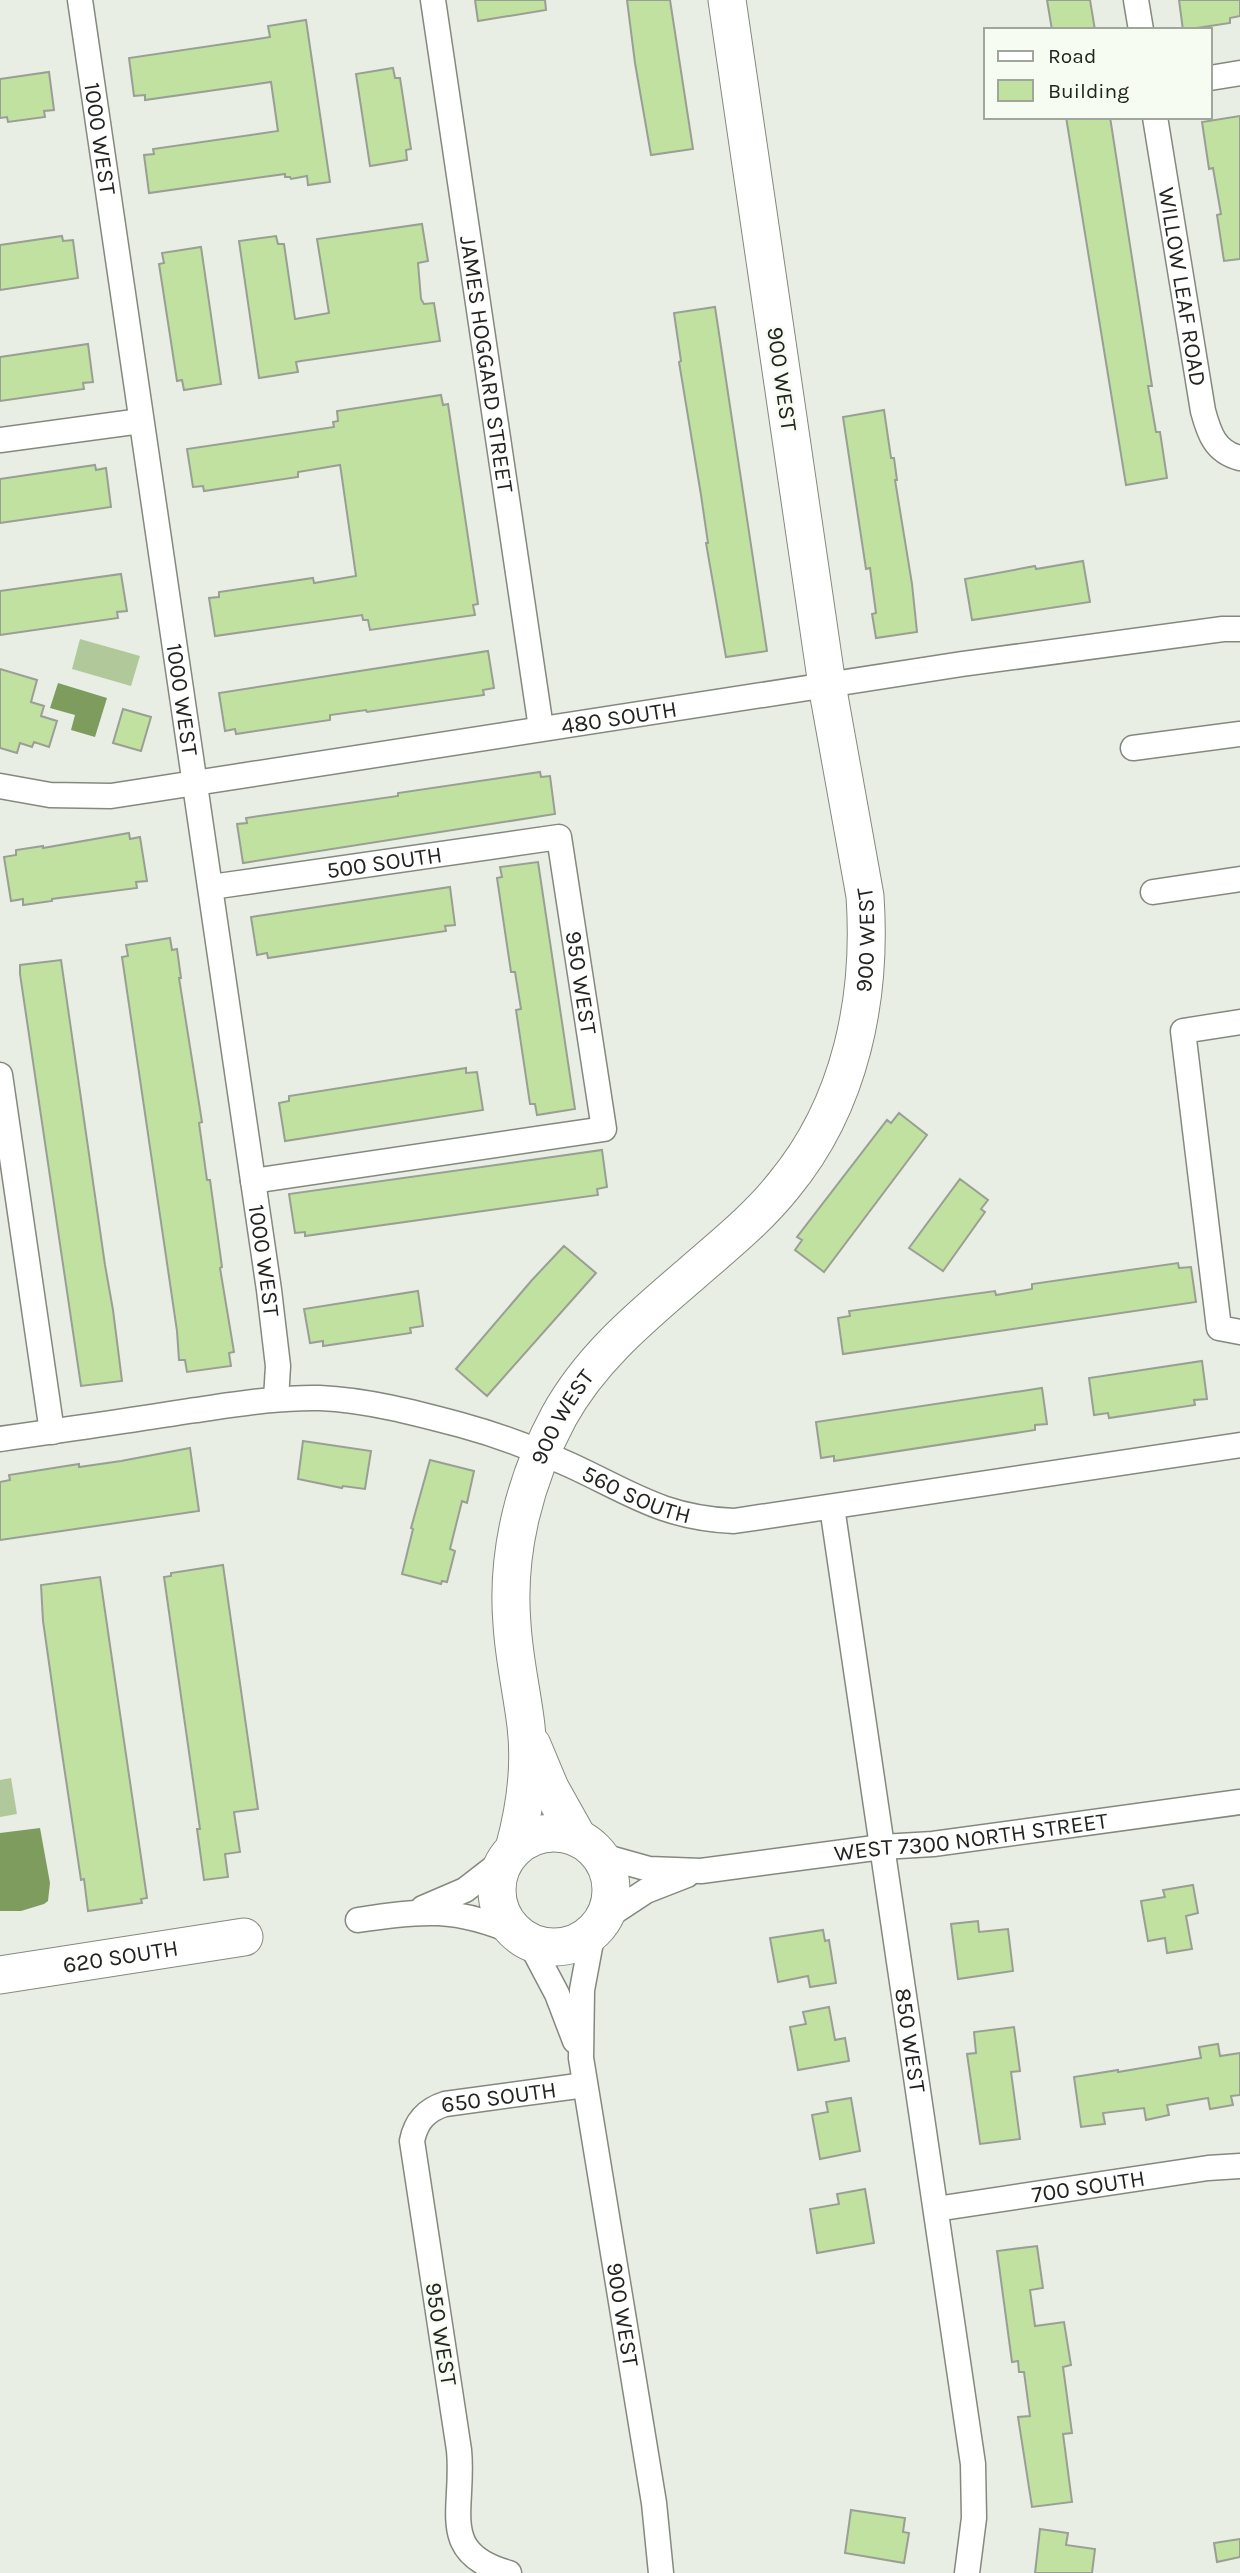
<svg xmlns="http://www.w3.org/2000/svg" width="1240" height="2573" viewBox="0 0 1240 2573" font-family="Karla,sans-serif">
<rect width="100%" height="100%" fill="#e8eee3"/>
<path fill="#b0c89a" d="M80,639L140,656L131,686L72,669Z
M11,1778L17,1814L0,1817V1780Z"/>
<path fill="#7d9c5e" d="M58,683L107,698L95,737L71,730L75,715L50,708Z
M40,1828L50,1883L48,1901L44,1904L21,1911H0V1833Z"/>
<path fill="#c0e1a0" stroke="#999f94" stroke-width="2" d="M475,0H545L546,10L478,21Z
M627,0H670L693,149L651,155L635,63Z
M1047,0H1090L1095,30H1052Z
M1179,0H1240V16L1230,18V23L1183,30Z
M306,20L330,182L308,185L307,176L291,179L290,177H285V174L149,193L144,155L154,154L153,149L278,131L271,82L145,100V95L134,96L129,58L264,38L270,37L268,26Z
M393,68L395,78H400L411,149L406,150L407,160L370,166L356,74Z
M49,72L54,110L44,111L45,117L8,122L7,117L0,118V79Z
M1240,116V259L1224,261L1217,215L1221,214L1213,168L1209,169L1202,122Z
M1066,117H1110L1152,386H1148L1156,432H1160L1167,478L1126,485Z
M422,224L428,261L418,263L421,299L424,304L434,303L440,341L301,361L296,362L298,372L259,378L239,241L276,236L278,244H284L295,319L329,313L317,239Z
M62,236L63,241L73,240L78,278L0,290V245Z
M201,247L221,384L184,390L182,380L177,381L159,264L164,263L162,253Z
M715,307L767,651L726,657L706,543H708L701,495L679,362L681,361L674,313Z
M88,344L93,382L83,383L84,389L0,401V357Z
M441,395L443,405L448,404L462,497L478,604L473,605L475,615L370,630L368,620H363L362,615L215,636L209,598L219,597V592L313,578L314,583L356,576L341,471L340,465L298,472V477L204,491L203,486L193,487L187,449L334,427L333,422L338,421L337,411Z
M884,410L891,458H894L897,480H895L912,584L917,632L876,638L872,614L876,613L873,591L870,568L866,569L843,417Z
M95,465L96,470L106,468L111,507L0,523V479Z
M1083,561L1090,602L972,620L965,579L1035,566L1036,569Z
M121,574L127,611L117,612L118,618L0,635V591Z
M488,651L494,688L483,690L484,695L367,712L366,710L330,715V720L236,734L235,729L225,731L219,693Z
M0,669L37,680L31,702L44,706L41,716L57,721L49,747L34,742L32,747L20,743L17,753L0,748Z
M123,709L151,717L141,751L113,743Z
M540,772L541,777L550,776L555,814L243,863L237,824L247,823L246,818L398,796V793Z
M129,833L130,839L140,837L147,881L136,882L137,888L52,899V901L23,905V899L11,901L4,857L16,855V850L43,846V848Z
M538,862L575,1109L537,1115L535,1104H530L516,1010L521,1009L515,972H511L497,878L502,877L500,867Z
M450,887L455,925L445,926L446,931L268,958L267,953L257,955L251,917Z
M170,938L172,950L177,949L181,978H179L202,1122L199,1123L207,1180H210L222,1267L220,1268L234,1352L229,1353L231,1366L187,1372L185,1360H179L177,1331L122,957L128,956L126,945Z
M61,960L105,1265L113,1310L122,1381L81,1386L20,974V965Z
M466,1068V1073L477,1072L483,1110L285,1141L279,1103L289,1101V1096Z
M899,1113L927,1135L824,1272L795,1250L802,1240L797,1237L887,1120L891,1123Z
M602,1150L607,1187L597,1189L598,1195L305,1236V1232L295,1233L289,1194Z
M960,1179L988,1200L981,1209L985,1212L943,1271L909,1248Z
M564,1246L596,1273L487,1396L456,1369L532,1280Z
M1178,1263L1179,1268L1191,1267L1196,1302L843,1354L838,1318L850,1316L849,1311L995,1291L996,1295L1032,1289V1284Z
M418,1291L423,1326L410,1328L411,1333L323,1346V1341L310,1343L304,1309Z
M1202,1361L1207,1399L1194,1400L1195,1405L1109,1418L1108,1413L1094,1415L1089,1378Z
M1042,1388L1047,1424L1035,1425V1430L834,1461V1456L821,1458L816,1422Z
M303,1441L371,1451L365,1489L343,1486L342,1488L298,1479Z
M190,1448L199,1511L0,1540V1482L10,1480L9,1475L79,1464V1467L121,1461Z
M430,1460L474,1471L467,1503L462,1501L450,1549L455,1551L447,1582L442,1581L441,1584L402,1574L413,1529L411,1528Z
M223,1565L258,1809L234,1812L240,1852L225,1854L228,1877L204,1880L197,1829H200L164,1577L171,1576V1573Z
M100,1577L147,1898L141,1899L142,1903L88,1911L84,1879L81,1880L59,1733L43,1621L41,1585Z
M1193,1885L1198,1913L1186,1916L1192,1949L1167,1953L1165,1938L1148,1941L1141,1901L1165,1897L1163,1890Z
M978,1921L979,1932L1008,1929L1013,1971L958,1979L951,1924Z
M823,1930L825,1941L829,1940L836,1983L810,1987L808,1976L778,1982L770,1938Z
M829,2007L835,2040L845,2038L849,2061L798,2070L790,2027L806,2024L803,2012Z
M1014,2027L1020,2071L1011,2072L1020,2139L980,2144L967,2054L976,2053L974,2032Z
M1218,2044L1220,2056L1240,2053V2095L1231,2096L1233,2105L1210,2109L1208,2098L1167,2105L1169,2115L1146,2120L1144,2108L1103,2113L1105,2124L1081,2127L1074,2077L1118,2070V2072L1201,2058L1199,2047Z
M851,2098L860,2151L820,2159L812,2115L828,2112L826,2102Z
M865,2189L874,2243L817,2253L810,2209L839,2204L837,2194Z
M1037,2246L1043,2288L1030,2290L1035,2326L1064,2322L1071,2365L1063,2367L1072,2433L1063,2434L1072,2502L1032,2507L1018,2417L1030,2416L1024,2372H1019L1018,2361L1012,2362L997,2251Z
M851,2510L905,2518L903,2532L909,2533L904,2563L845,2553Z
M1040,2529L1068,2533L1066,2545L1095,2549L1092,2573H1035Z
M1240,2539V2557L1217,2562L1214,2543Z"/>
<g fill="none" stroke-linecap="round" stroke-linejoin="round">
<defs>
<g id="street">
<path id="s1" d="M80,0L269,1290L278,1366L276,1399"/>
<path id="s2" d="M433,0L541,728"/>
<path d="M1136,0L1141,30"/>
<path d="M1210,78L1240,73"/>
<path id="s3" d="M1155,117L1203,411C1209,433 1215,452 1240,458"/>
<path d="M0,440L141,421"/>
<path d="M1133,748L1240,734"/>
<path id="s4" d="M0,786L50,795L111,796L962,664L1223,629H1240"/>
<path id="s5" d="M211,887L559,837L604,1129L253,1181"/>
<path d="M1153,892L1240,879"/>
<path d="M1240,1022L1183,1031L1219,1328L1240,1332"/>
<path d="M0,1075L52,1432"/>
<path id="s6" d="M0,1439C63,1430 126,1421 189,1411C232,1405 276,1397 320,1398C367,1400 416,1413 461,1425C498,1435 535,1449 570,1465C631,1493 663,1518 734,1521L1240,1445"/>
<path id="s7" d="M832,1507L973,2464L974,2518L967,2573"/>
<path id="s8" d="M599,1855L649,1869L701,1871L882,1847L933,1844L1240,1802"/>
<path d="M423,1908L465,1890L505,1859"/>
<path d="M358,1920C421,1910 457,1907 518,1934"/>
<path d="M602,1920L646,1891L687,1875"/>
<path id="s9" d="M593,1931L582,1990L581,2058L654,2503L661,2573"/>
<path d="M529,1941L557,1994L575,2041"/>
<path id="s10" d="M936,2209L1208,2168L1240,2166"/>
<path id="s11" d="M509,2573C436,2553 465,2509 459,2450L412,2141C416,2121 426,2110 445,2104L585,2085"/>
</g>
<g id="secondary">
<path d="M532,1745L550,1788L578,1838"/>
<circle cx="554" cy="1890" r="57"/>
<path id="s12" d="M514,1849C525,1809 531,1768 526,1726C522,1692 514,1659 512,1624C506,1552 525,1479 559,1416C591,1358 641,1317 691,1274C723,1246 757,1219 784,1185C851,1104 872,998 865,896L827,685L727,0"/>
<path id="s13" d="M0,1975L244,1937"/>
</g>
</defs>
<use href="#street" stroke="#84897f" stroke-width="27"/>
<use href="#secondary" stroke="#84897f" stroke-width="39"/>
<use href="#street" stroke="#fff" stroke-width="24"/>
<use href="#secondary" stroke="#fff" stroke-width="37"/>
</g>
<g text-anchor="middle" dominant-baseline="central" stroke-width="5" stroke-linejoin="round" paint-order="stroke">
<g font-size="23" fill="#222420" stroke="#f6fcf1">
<text stroke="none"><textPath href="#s1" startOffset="140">1000 WEST</textPath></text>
<text stroke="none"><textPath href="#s3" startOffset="172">WILLOW LEAF ROAD</textPath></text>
<text stroke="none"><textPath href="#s2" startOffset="368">JAMES HOGGARD STREET</textPath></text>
<text transform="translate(782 379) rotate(82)">900 WEST</text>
<text stroke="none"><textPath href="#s1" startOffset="707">1000 WEST</textPath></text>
<text stroke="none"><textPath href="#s4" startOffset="626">480 SOUTH</textPath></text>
<text stroke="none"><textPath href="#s5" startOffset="175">500 SOUTH</textPath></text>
<text stroke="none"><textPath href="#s12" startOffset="1031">900 WEST</textPath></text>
<text stroke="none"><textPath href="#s5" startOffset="499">950 WEST</textPath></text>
<text stroke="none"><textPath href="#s1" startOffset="1274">1000 WEST</textPath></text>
<text stroke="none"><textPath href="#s12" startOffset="444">900 WEST</textPath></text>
<text stroke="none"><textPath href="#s6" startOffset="656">560 SOUTH</textPath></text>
<text stroke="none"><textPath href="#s8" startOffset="376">WEST 7300 NORTH STREET</textPath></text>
<text stroke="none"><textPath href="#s13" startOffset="122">620 SOUTH</textPath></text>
<text stroke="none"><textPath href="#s7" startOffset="539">850 WEST</textPath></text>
<text stroke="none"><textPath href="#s11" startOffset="569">650 SOUTH</textPath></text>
<text stroke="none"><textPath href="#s10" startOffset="154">700 SOUTH</textPath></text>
<text stroke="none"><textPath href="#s9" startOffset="388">900 WEST</textPath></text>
<text transform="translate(441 2334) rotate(81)">950 WEST</text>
</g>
</g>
<rect x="984" y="28" width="228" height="91" fill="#f6fcf1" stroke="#a1a69d" stroke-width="2"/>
<rect x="998" y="51" width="35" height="10" fill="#ffffff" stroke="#a1a69d" stroke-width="2"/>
<text x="1048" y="63" font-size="21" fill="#222420">Road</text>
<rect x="998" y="80" width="35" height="21" fill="#c0e1a0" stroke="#a1a69d" stroke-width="2"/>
<text x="1048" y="98" font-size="21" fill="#222420">Building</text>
</svg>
